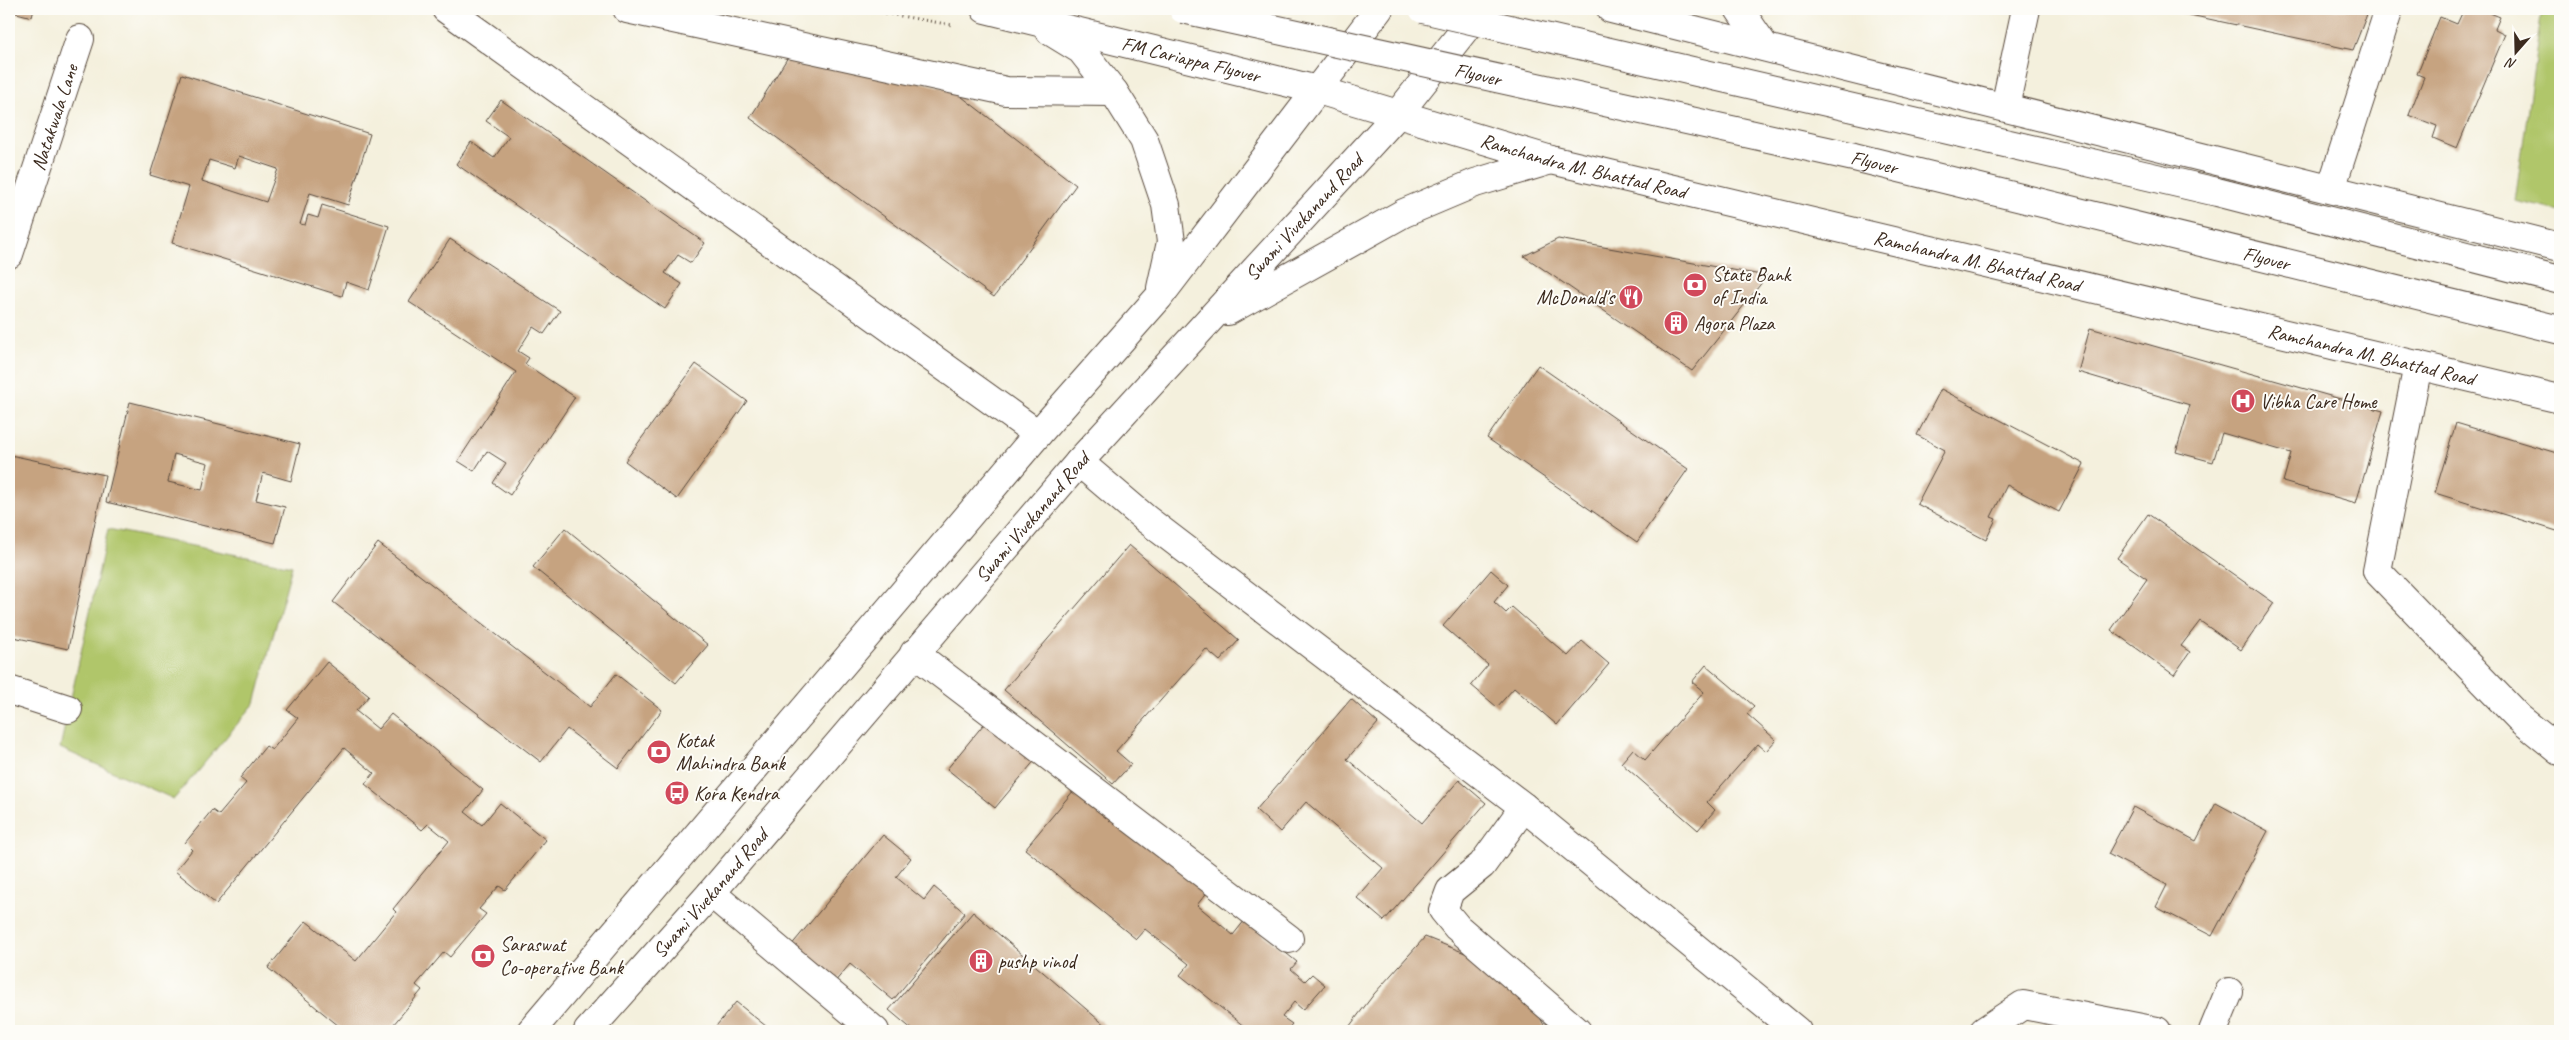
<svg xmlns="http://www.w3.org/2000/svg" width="2569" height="1040" viewBox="0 0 2569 1040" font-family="Caveat,sans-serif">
<rect width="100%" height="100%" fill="#fdfcf7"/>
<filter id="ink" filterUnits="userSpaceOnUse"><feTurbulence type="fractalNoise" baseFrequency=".02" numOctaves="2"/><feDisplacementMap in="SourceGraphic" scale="10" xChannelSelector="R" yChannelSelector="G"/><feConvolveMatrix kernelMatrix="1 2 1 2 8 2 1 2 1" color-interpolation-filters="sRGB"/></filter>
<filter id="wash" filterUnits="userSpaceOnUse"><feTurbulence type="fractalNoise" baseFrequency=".0096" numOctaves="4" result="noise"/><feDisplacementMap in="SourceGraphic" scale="20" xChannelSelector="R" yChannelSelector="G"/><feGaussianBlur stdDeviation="1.12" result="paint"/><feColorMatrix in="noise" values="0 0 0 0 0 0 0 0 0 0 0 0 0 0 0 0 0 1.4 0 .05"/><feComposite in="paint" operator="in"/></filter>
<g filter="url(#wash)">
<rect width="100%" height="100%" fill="#f4f0dd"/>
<path fill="#b0c66b" stroke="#767844" d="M2542,9H2560V211L2515,201Z
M108,529L292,566L255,703L174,799L60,748Z"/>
<g id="blocks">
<path fill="#c6a380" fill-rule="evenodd" d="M9,9H34L32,17L9,11Z
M2162,9H2369L2353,50Z
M2464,9H2480L2500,17L2495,29L2505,34L2457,148L2433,138L2437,126L2409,115L2424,77L2417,74L2440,17L2457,24Z
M793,49L953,90L1076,185L994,297L750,118Z
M182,74L370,134L348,205L310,193L300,224L305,225L308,215L318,218L322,205L389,226L369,290L346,282L342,296L172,243L189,187L150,175ZM239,156L278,169L266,202L202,181L209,160L235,168Z
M501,100L705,243L691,263L678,255L665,273L682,284L665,309L456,164L471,142L494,158L509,137L486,121Z
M450,239L560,311L544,334L533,327L518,351L529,358L525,364L575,397L510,495L493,483L506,463L487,451L474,471L458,461L516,372L409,302Z
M1558,239L1767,276L1692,371L1524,256Z
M2090,328L2383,411L2356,503L2283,482L2291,453L2222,433L2213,462L2176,452L2190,405L2078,372Z
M696,364L747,401L677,499L625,461Z
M1538,365L1688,469L1637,542L1487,438Z
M1941,389L2084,464L2059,512L2007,485L1991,517L1996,519L1986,540L1917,504L1945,450L1917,435Z
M130,402L300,444L291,481L263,473L256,500L285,507L275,543L106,502ZM174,454L208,463L202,490L168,482Z
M2456,423L2560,454V532L2435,493Z
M10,455L105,475L68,649L9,636Z
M2148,514L2274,603L2241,650L2200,621L2181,646L2190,652L2174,675L2111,630L2147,579L2117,558Z
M565,528L708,645L676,683L533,567Z
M378,543L590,707L616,674L662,710L618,768L567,729L541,762L333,602Z
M1129,545L1239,640L1220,661L1206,649L1116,751L1131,764L1113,784L1004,690Z
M1491,570L1508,585L1494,602L1506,613L1512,607L1568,656L1582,641L1609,664L1557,725L1514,688L1497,707L1471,685L1488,665L1443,626Z
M327,662L369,696L356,711L378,729L391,714L483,790L465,812L482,825L500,803L546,840L505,890L499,886L479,909L486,914L450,957L444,952L416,985L422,990L388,1031H345L268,968L306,921L356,961L396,912L393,909L449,841L428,824L422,830L365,784L374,773L344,748L216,904L175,871L192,850L185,843L212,810L219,815L246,783L240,778L266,746L272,750L298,718L287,710Z
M1706,665L1754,706L1747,714L1776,740L1766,751L1758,744L1707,802L1715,810L1698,830L1621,763L1633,749L1645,760L1704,692L1692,682Z
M1351,699L1378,723L1347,759L1422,823L1459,780L1486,803L1384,921L1357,898L1383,868L1306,802L1280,832L1256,810Z
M988,719L1036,759L995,808L947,769Z
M1079,784L1209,890L1197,905L1233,935L1245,920L1297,962L1291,969L1305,981L1312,974L1325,985L1303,1010L1294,1002L1282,1017L1292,1024L1286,1031H1250L1180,975L1189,964L1145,929L1136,939L1025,849Z
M2216,803L2268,831L2212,936L2156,907L2167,885L2108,854L2133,807L2196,841Z
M883,835L911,858L896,877L924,900L934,887L965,913L893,1000L850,964L834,983L790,947Z
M973,912L1107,1027L1103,1031H914L889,1010Z
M1425,937L1490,963L1531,1000L1547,1031H1346L1374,994Z
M736,1002L772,1031H712Z"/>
</g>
</g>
<g filter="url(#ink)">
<use href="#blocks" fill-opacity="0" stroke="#57483b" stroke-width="1"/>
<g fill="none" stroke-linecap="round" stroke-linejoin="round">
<defs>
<g id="minor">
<path d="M446,9L1038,434"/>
<path d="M627,9L1006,91L1114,92"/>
<path d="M2005,107L2026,9"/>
<path d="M2331,189L2389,9"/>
<path id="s1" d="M9,254L80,39"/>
<path d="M2418,365L2377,571L2519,718L2560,751"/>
<path d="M1079,462L1146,519L1524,807L1797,1031"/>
<path d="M914,653L1289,939"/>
<path d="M9,690L68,709"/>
<path d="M1524,807L1482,865L1450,891L1443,910L1457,927L1577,1031"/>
<path d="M711,893L875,1031"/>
<path d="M1984,1031L2023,1005L2157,1031"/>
<path d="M2213,1031L2229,992"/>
</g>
<g id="major">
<path id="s2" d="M985,9L1318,90L1551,160L2560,399"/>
<path d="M1611,9L2560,247"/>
<path d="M1739,9L1765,47"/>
<path d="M1050,31L1081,50L1114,92L1144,140L1166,205L1171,242L1161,288"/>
<path d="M1228,311L1404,213L1475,183L1551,160"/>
<path d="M531,1031L1038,434L1159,297L1379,9"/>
<path id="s3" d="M588,1031L711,893L1079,462L1397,115L1481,9"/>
</g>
</defs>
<use href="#minor" stroke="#57483b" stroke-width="30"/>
<use href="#major" stroke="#57483b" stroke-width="30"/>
<path stroke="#57483b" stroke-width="3" stroke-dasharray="1 4" stroke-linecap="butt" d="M861,9L952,25"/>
<use href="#minor" stroke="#fff" stroke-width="28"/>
<use href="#major" stroke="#fff" stroke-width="28"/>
<defs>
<g id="major-bridge">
<path id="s4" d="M1183,9L1854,157L2560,330"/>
<path d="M1423,9L2217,192L2560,280"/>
</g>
</defs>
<use href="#major-bridge" stroke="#57483b" stroke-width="30" stroke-linecap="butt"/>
<use href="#major-bridge" stroke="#fff" stroke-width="28"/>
</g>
</g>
<defs>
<symbol id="bank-disc" viewBox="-11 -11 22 22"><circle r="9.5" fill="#d1495b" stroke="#fdfcf7"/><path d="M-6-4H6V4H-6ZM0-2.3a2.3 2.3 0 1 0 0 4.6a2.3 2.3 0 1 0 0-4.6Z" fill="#fff"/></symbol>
<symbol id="restaurant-disc" viewBox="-11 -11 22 22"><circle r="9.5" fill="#d1495b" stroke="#fdfcf7"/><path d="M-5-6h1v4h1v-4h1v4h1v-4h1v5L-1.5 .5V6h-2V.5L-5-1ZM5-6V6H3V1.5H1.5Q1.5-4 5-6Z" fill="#fff"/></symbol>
<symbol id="building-disc" viewBox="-11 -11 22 22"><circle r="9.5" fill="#d1495b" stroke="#fdfcf7"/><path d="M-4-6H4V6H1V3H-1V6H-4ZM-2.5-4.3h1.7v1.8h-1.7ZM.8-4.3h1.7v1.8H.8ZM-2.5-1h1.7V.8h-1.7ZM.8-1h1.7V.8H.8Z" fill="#fff"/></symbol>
<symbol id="hospital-disc" viewBox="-11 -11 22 22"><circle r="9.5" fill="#d1495b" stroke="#fdfcf7"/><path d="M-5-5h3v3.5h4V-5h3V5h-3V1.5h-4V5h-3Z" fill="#fff"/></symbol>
<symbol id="bus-disc" viewBox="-11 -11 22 22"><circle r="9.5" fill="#d1495b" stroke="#fdfcf7"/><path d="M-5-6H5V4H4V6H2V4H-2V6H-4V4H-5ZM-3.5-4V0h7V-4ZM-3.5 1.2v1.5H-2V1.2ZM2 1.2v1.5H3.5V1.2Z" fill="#fff"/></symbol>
</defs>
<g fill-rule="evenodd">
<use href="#bank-disc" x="1681" y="271" width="28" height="28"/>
<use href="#restaurant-disc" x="1617" y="283" width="28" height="28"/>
<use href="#building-disc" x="1662" y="309" width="28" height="28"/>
<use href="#hospital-disc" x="2229" y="387" width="28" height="28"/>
<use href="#bank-disc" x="645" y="738" width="28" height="28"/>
<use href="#bus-disc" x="663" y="779" width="28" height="28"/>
<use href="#bank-disc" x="469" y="942" width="28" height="28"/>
<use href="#building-disc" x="967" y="947" width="28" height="28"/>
</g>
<g text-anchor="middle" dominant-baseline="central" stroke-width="4" stroke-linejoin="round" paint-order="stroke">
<g font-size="20" fill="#3b2a1e" stroke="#fdfcf7">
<text stroke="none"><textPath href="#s2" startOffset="212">FM Cariappa Flyover</textPath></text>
<text stroke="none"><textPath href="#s4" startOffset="302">Flyover</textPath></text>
<text stroke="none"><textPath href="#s1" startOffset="144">Natakwala Lane</textPath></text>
<text stroke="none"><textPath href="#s4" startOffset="708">Flyover</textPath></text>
<text stroke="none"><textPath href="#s2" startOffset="619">Ramchandra M. Bhattad Road</textPath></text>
<text stroke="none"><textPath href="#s3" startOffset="1084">Swami Vivekanand Road</textPath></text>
<text stroke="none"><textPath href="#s4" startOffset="1112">Flyover</textPath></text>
<text stroke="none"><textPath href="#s2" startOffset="1024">Ramchandra M. Bhattad Road</textPath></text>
<text stroke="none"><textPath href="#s2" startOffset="1429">Ramchandra M. Bhattad Road</textPath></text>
<text stroke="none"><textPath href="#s3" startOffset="679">Swami Vivekanand Road</textPath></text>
<text stroke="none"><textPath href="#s3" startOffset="184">Swami Vivekanand Road</textPath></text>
</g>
<g font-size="20" fill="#3b2a1e" stroke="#fdfcf7" text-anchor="start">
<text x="1712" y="274">State Bank<tspan x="1712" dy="23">of India</tspan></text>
<text x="1614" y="297" text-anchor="end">McDonald's</text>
<text x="1694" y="323">Agora Plaza</text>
<text x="2260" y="401">Vibha Care Home</text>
<text x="676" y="740">Kotak<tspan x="676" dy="23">Mahindra Bank</tspan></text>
<text x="694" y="793">Kora Kendra</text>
<text x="500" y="944">Saraswat<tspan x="500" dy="23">Co-operative Bank</tspan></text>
<text x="998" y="961">pushp vinod</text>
</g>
</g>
<rect width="2569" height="1040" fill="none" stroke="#fdfcf7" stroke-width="30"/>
<g transform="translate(2516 52) rotate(200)" stroke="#fdfcf7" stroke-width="4" paint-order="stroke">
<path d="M0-4L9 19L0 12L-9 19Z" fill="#3b2a1e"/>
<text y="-8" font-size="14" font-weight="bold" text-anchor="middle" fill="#3b2a1e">N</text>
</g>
</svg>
